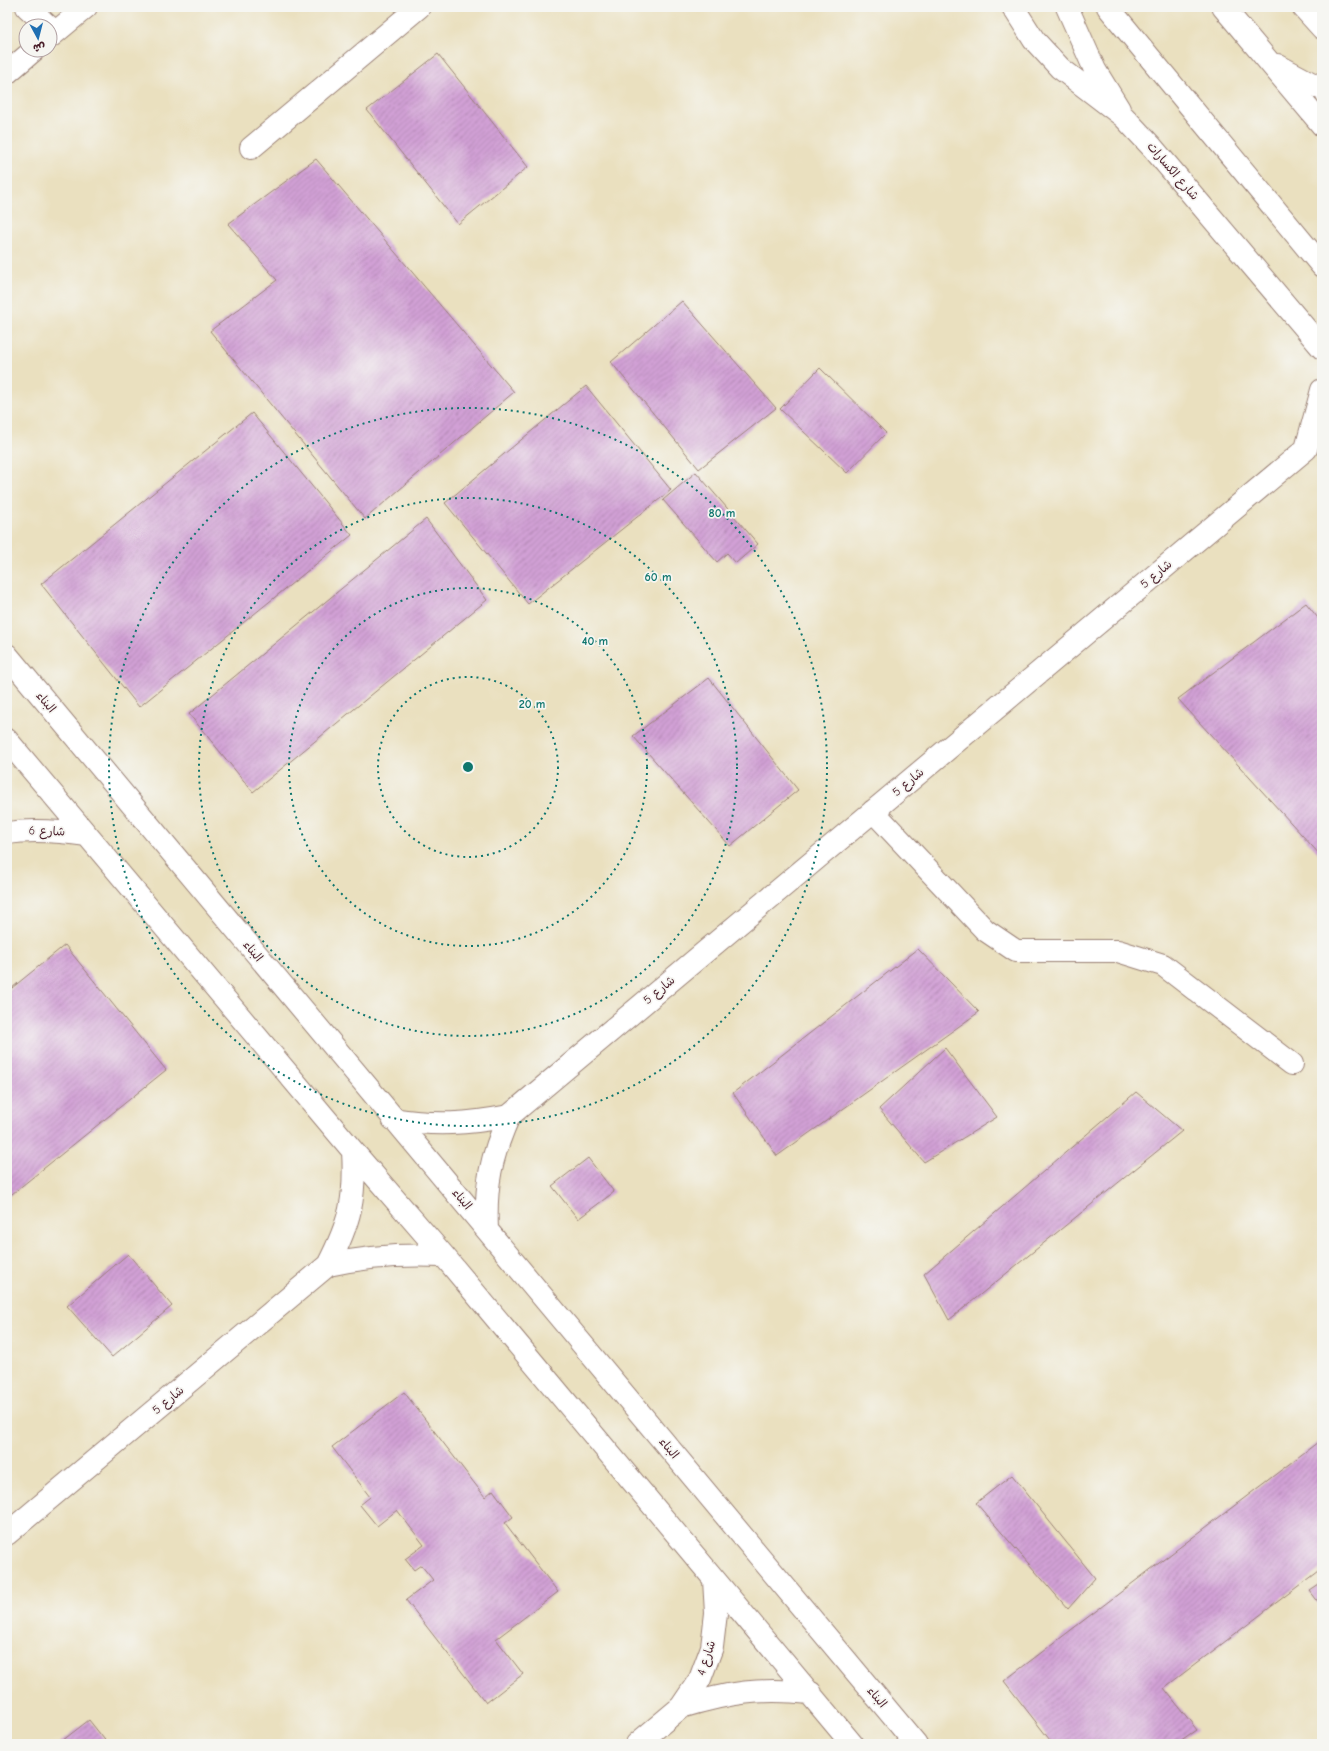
<svg xmlns="http://www.w3.org/2000/svg" width="1329" height="1751" viewBox="0 0 1329 1751" font-family="'Comic Neue','Playpen Sans Arabic',sans-serif">
<defs>
<pattern id="building-hatch" width="6" height="6" patternUnits="userSpaceOnUse"><rect width="6" height="6" fill="#d1a0d5"/><path d="M-1 1l2-2M0 6l6-6M5 7l2-2" fill="none" stroke="#ac82ad"/></pattern>
</defs>
<rect width="100%" height="100%" fill="#f6f6f2"/>
<filter id="ink" filterUnits="userSpaceOnUse"><feTurbulence type="fractalNoise" baseFrequency=".025" numOctaves="2"/><feDisplacementMap in="SourceGraphic" scale="8" xChannelSelector="R" yChannelSelector="G"/><feConvolveMatrix kernelMatrix="1 2 1 2 8 2 1 2 1" color-interpolation-filters="sRGB"/></filter>
<filter id="wash" filterUnits="userSpaceOnUse"><feTurbulence type="fractalNoise" baseFrequency=".012" numOctaves="4" result="noise"/><feDisplacementMap in="SourceGraphic" scale="16" xChannelSelector="R" yChannelSelector="G"/><feGaussianBlur stdDeviation="0.9" result="paint"/><feColorMatrix in="noise" values="0 0 0 0 0 0 0 0 0 0 0 0 0 0 0 0 0 1.4 0 .05"/><feComposite in="paint" operator="in"/></filter>
<g filter="url(#wash)">
<rect width="100%" height="100%" fill="#eae0bf"/>
<g id="blocks">
<path fill="url(#building-hatch)" d="M438,54L528,167L458,224L367,110Z
M316,159L514,392L365,519L210,331L277,280L228,224Z
M682,301L776,408L699,469L611,362Z
M820,368L886,433L847,473L780,409Z
M586,386L671,490L528,604L445,503Z
M252,413L352,535L139,707L41,584Z
M696,472L758,544L736,563L727,553L717,562L663,500Z
M426,519L487,600L253,792L189,714Z
M1306,603L1322,623V857L1178,699Z
M709,678L798,790L730,846L633,736Z
M65,945L166,1070L7,1198V992Z
M918,949L979,1012L777,1156L733,1093Z
M945,1048L997,1117L924,1162L879,1109Z
M1136,1092L1182,1131L949,1320L924,1274Z
M588,1158L614,1192L578,1219L552,1186Z
M128,1254L172,1306L112,1357L67,1306Z
M404,1392L485,1497L493,1490L513,1517L505,1523L558,1592L496,1639L523,1674L486,1703L406,1600L433,1580L421,1565L414,1570L405,1559L424,1545L397,1510L377,1526L360,1505L370,1497L332,1447Z
M1322,1439V1568L1164,1688L1197,1730L1180,1742L1181,1744H1053L1004,1681Z
M1012,1475L1095,1578L1068,1609L976,1503Z
M1322,1583V1607L1310,1591Z
M89,1720L108,1744H58Z"/>
</g>
</g>
<g filter="url(#ink)">
<use href="#blocks" fill-opacity="0" stroke="#9a8075" stroke-width="1"/>
<g fill="none" stroke-linecap="round" stroke-linejoin="round">
<defs>
<path id="minor" d="M27,7L48,26
M1013,7L1034,40L1060,68L1124,117L1152,147L1322,348
M1067,7L1095,70L1119,109
M1108,7L1322,266
M1223,7L1322,125
M1303,7L1322,28
M50,37L86,7
M1277,65L1322,89
M7,73L34,50
M251,148L419,7
M7,655L916,1744
M7,740L353,1151L444,1256L852,1744
M873,811L985,930L1016,951H1118L1163,965L1292,1064
M7,833C34,829 59,831 87,835
M393,1119C435,1126 468,1124 509,1116
M487,1230C485,1185 491,1156 509,1116L1306,449L1322,390
M328,1265C368,1256 403,1254 444,1256
M7,1534L328,1265C350,1222 356,1199 353,1151
M681,1707C730,1692 760,1688 811,1693
M637,1744L681,1707L700,1679L712,1647L716,1613L714,1580"/>
</defs>
<use href="#minor" stroke="#9a8075" stroke-width="24"/>
<use href="#minor" stroke="#fff" stroke-width="22"/>
</g>
</g>
<g fill="none" stroke="#0f766e" stroke-width="2" stroke-dasharray="2 4">
<circle cx="468" cy="767" r="90"/>
<circle cx="468" cy="767" r="179"/>
<circle cx="468" cy="767" r="269"/>
<circle cx="468" cy="767" r="359"/>
</g>
<g text-anchor="middle" dominant-baseline="central" stroke-width="3.5" stroke-linejoin="round" paint-order="stroke">
<g font-size="12" fill="#4a1f2b" stroke="#f6f6f2">
<text transform="translate(1173 171) rotate(49)">شارع الكسارات</text>
<text transform="translate(1156 574) rotate(-40)">شارع 5</text>
<text transform="translate(46 702) rotate(50)">البناء</text>
<text transform="translate(908 782) rotate(-40)">شارع 5</text>
<text transform="translate(47 831) rotate(2)">شارع 6</text>
<text transform="translate(253 951) rotate(50)">البناء</text>
<text transform="translate(659 990) rotate(-40)">شارع 5</text>
<text transform="translate(462 1199) rotate(50)">البناء</text>
<text transform="translate(168 1400) rotate(-40)">شارع 5</text>
<text transform="translate(669 1448) rotate(50)">البناء</text>
<text transform="translate(706 1658) rotate(-72)">شارع 4</text>
<text transform="translate(877 1697) rotate(50)">البناء</text>
</g>
</g>
<circle cx="468" cy="767" r="6" fill="#0f766e" stroke="#f6f6f2" stroke-width="2"/>
<g font-size="12" text-anchor="middle" font-weight="bold" fill="#0f766e" stroke="#f6f6f2" stroke-width="3.5" stroke-linejoin="round" paint-order="stroke">
<text x="722" y="517">80 m</text>
<text x="658" y="581">60 m</text>
<text x="595" y="645">40 m</text>
<text x="532" y="708">20 m</text>
</g>
<rect width="1329" height="1751" fill="none" stroke="#f6f6f2" stroke-width="24"/>
<g transform="translate(38 38) rotate(173)"><circle r="19" fill="#f6f6f2" stroke="#b1a0a2"/>
<path d="M0-3L7 15L0 10L-7 15Z" fill="#1f6fb2"/>
<text y="-6" font-size="11" font-weight="bold" text-anchor="middle" fill="#4a1f2b">ش</text>
</g>
</svg>
